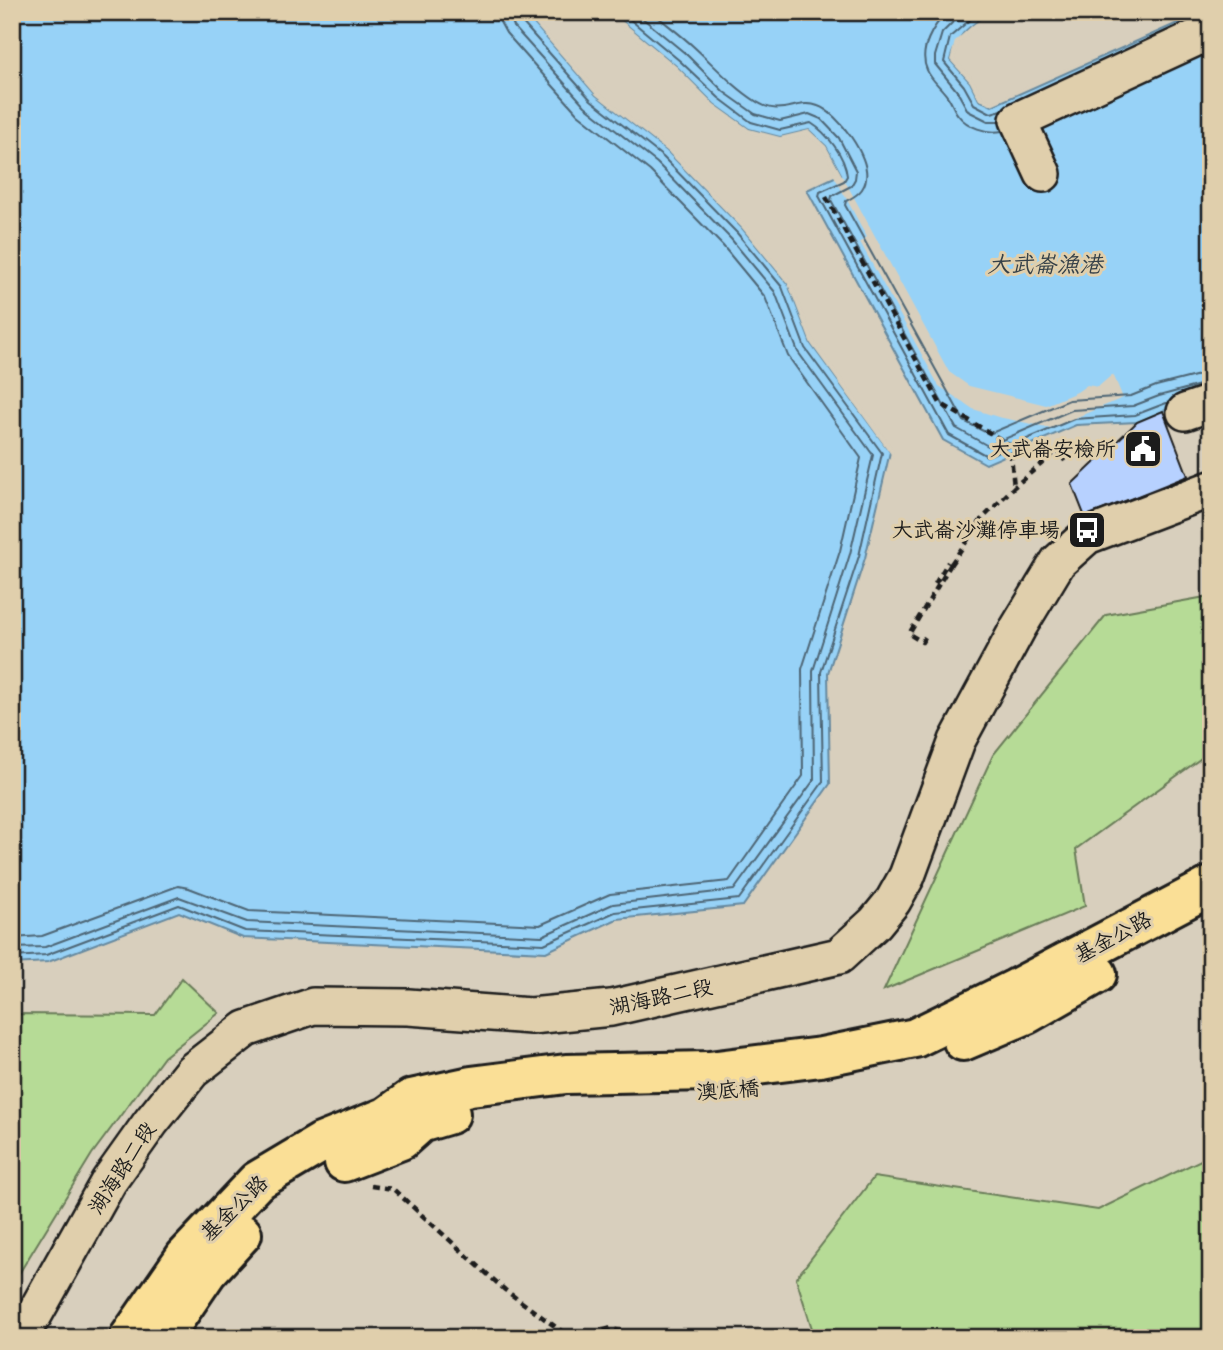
<svg xmlns="http://www.w3.org/2000/svg" width="1223" height="1350" viewBox="0 0 1223 1350" font-family="'Shantell Sans','LXGW WenKai TC',sans-serif">
<rect width="100%" height="100%" fill="#d8cfbd"/>
<filter id="ink" filterUnits="userSpaceOnUse"><feTurbulence type="fractalNoise" baseFrequency=".0143" numOctaves="2"/><feDisplacementMap in="SourceGraphic" scale="14" xChannelSelector="R" yChannelSelector="G"/><feConvolveMatrix kernelMatrix="1 2 1 2 8 2 1 2 1" color-interpolation-filters="sRGB"/></filter>
<g filter="url(#ink)">
<path fill="#b6db96" stroke="#697c59" stroke-width="2" d="M1211,596V751L1076,849L1085,906L884,990L993,755L1106,615Z
M182,978L219,1013L164,1057L92,1154L12,1285V1014L155,1015Z
M1211,1155V1338H815L796,1278L874,1177L1098,1210Z"/>
<path fill="#97d2f7" stroke="#66899f" stroke-width="2" d="M12,12H524L596,95L667,151L742,228L788,284L811,344L890,452L865,558L828,673L830,784L743,906L617,919L546,952L243,938L179,912L48,962L12,964Z
M611,12H991C969,27 958,32 950,60L970,82L979,100L992,106L1202,12H1211V397L1163,411L1137,422L1076,425L986,464L943,440L807,190L841,174L826,146L809,130L780,137L749,129L714,104L676,66Z"/>
<path fill="#d8cfbd" d="M524,12H528L599,93L670,149L745,226L791,282L814,342L893,450V457L811,344L788,284L742,228L667,151L596,95Z
M608,12H611L676,66L714,104L749,129L780,137L809,130L826,146L949,372L969,386L1046,405L1077,392L1087,385L1098,387L1113,374L1123,398L1051,428L998,417L973,409L939,386L860,242L867,237L833,174L836,173L823,148L808,134L780,141L747,132L712,106L673,68L611,18Z
M991,12H995L959,42L954,59L973,80L982,97L994,102L1082,62L991,104L979,100L970,82L950,60L955,41L973,25Z"/>
<g fill="none" stroke-linecap="round" stroke-linejoin="round">
<path stroke="#4d6574" stroke-width="2" d="M621,12L680,61L719,98L751,122L780,130L811,123C827,133 845,156 847,176L844,181L820,192L819,196L949,435L987,456L1074,419L1135,415L1169,402
M635,12L686,54L724,92L755,114L780,121L809,114L821,119L839,138L856,171L855,179L851,186L832,196L831,200L956,428L988,446L1072,410L1133,406L1159,396L1211,382
M652,12C665,23 680,34 693,46C714,65 732,86 757,102C781,118 798,98 818,106C838,113 870,157 866,178C865,190 856,196 846,201L845,205L964,421L989,434L1069,400L1131,396L1156,386L1211,372
M947,12C933,26 918,50 927,70C931,80 941,87 947,96C952,102 953,109 958,115C967,127 987,134 1002,131
M963,12L942,33L935,56V64L957,91L968,111L988,121H999
M979,12L950,37L944,62L964,86L974,104L991,113L1002,110
M12,938L42,936L178,886L189,888L249,911L540,925L610,894L729,881L803,776L802,669L840,551L861,458L788,356L765,297L723,246L650,171L578,114L506,33L500,22L499,12
M12,948L45,947L179,897L247,922L542,936L613,904L734,890L814,780L813,671L850,554L873,455L798,352L775,292L731,239L657,163L585,106L514,27L509,12
M12,957L46,955L179,905L245,931L544,944L615,912L739,899L823,782L821,672L859,556L882,453L805,348L782,287L737,233L663,157L591,100L521,21L518,12"/>
</g>
<path fill="#b7d1ff" stroke="#1c1c1c" stroke-width="2" d="M1163,411L1188,476L1085,517L1072,484L1137,422Z"/>
<g fill="none" stroke-linecap="round" stroke-linejoin="round">
<defs>
<path id="minor" d="M1043,174L1018,120L1211,31
M1185,412L1211,403
M16,1338L34,1315L109,1181L151,1122L192,1071L246,1029L313,1006L408,1007L531,1016L611,1008L839,956L875,923L893,901L907,876L957,741L1018,628L1058,562L1087,536L1211,489"/>
<path id="major" d="M963,1041L1027,1014L1097,974
M344,1162L401,1140L420,1123L450,1114
M129,1338L185,1257L257,1181L321,1143L386,1117L411,1099L471,1086L566,1074L709,1071L821,1057L915,1038L1015,989L1211,886
M162,1338L207,1272L242,1234"/>
</defs>
<use href="#minor" stroke="#1c1c1c" stroke-width="40"/>
<use href="#major" stroke="#1c1c1c" stroke-width="44"/>
<path stroke="#1c1c1c" stroke-width="4.5" stroke-dasharray="7 5" stroke-linecap="butt" d="M826,197L940,403L1010,445L1014,487
M951,564L982,519L1014,487L1058,450L1065,461
M935,584L948,562
M925,637L922,642L909,634L951,564L948,562
M371,1186L393,1189L505,1290L571,1338
M581,1338L611,1328L637,1338"/>
<use href="#minor" stroke="#e0cfac" stroke-width="35"/>
<use href="#major" stroke="#fadf96" stroke-width="38"/>
</g>
</g>
<defs>
<symbol id="civic-square" viewBox="-11 -11 22 22"><rect x="-9" y="-9" width="18" height="18" rx="4" fill="#1c1c1c" stroke="#e0cfac"/><path d="M-.6-6.5H3V-4.5H.6V-3L4-1V1h2V6H-6V1h2V-1L-.6-3ZM-1.2 2.5V6h2.4V2.5Z" fill="#fff"/></symbol>
<symbol id="bus-square" viewBox="-11 -11 22 22"><rect x="-9" y="-9" width="18" height="18" rx="4" fill="#1c1c1c" stroke="#e0cfac"/><path d="M-5-6H5V4H4V6H2V4H-2V6H-4V4H-5ZM-3.5-4V0h7V-4ZM-3.5 1.2v1.5H-2V1.2ZM2 1.2v1.5H3.5V1.2Z" fill="#fff"/></symbol>
</defs>
<g fill-rule="evenodd">
<use href="#civic-square" x="1121" y="427" width="44" height="44"/>
<use href="#bus-square" x="1065" y="508" width="44" height="44"/>
</g>
<g text-anchor="middle" dominant-baseline="central" stroke-width="6" stroke-linejoin="round" paint-order="stroke">
<g font-size="21" fill="#1c1c1c" stroke="#e0cfac" text-anchor="end">
<text x="1116" y="449">大武崙安檢所</text>
<text x="1060" y="530">大武崙沙灘停車場</text>
</g>
<g font-size="21" fill="#1c1c1c" stroke="#e0cfac">
<text transform="translate(1113 937) rotate(-28)">基金公路</text>
<text transform="translate(661 997) rotate(-12)">湖海路二段</text>
<text transform="translate(728 1090) rotate(-4)">澳底橋</text>
<text transform="translate(122 1168) rotate(-57)">湖海路二段</text>
<text transform="translate(234 1208) rotate(-44)">基金公路</text>
</g>
<g font-size="23" font-style="italic" fill="#354048" stroke="#e0cfac">
<text x="1045" y="264">大武崙漁港</text>
</g>
</g>
<rect width="1223" height="1350" fill="none" stroke="#e0cfac" stroke-width="42"/>
<rect x="21" y="21" width="1181" height="1308" fill="none" stroke="#1c1c1c" stroke-width="2.5" filter="url(#ink)"/>
</svg>
